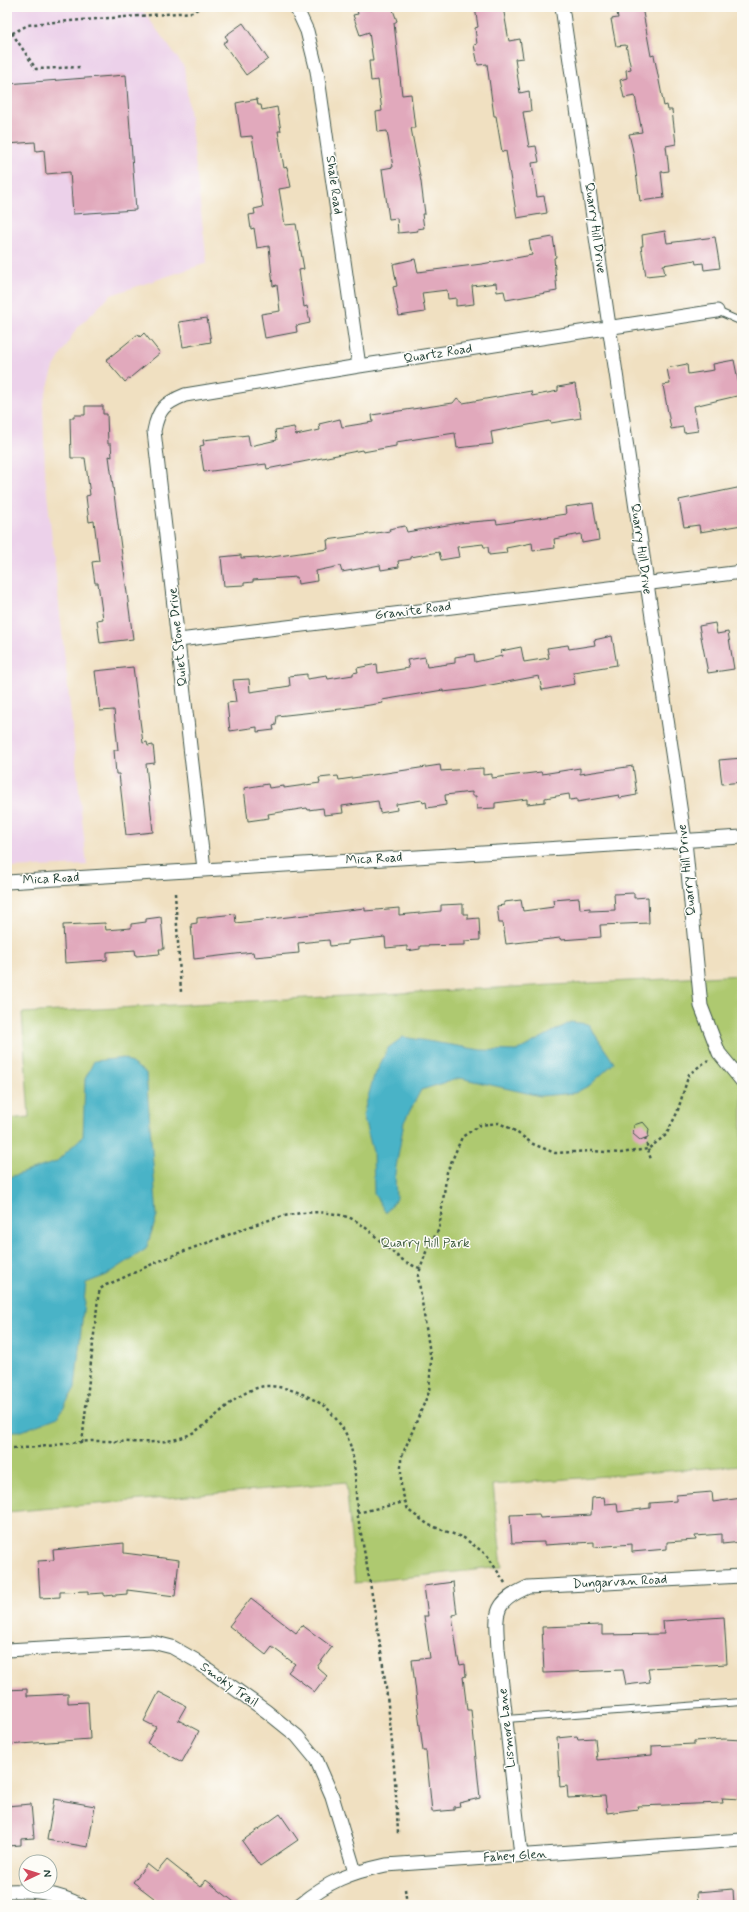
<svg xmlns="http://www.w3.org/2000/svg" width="749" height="1912" viewBox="0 0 749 1912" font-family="Mynerve,sans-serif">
<rect width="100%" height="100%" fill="#fdfcf7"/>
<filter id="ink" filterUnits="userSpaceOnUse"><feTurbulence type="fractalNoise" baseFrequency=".025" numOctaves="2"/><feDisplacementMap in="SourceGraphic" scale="8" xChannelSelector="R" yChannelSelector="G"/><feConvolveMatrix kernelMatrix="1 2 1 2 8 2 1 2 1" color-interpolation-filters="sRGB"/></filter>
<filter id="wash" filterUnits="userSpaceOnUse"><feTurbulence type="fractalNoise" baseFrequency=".012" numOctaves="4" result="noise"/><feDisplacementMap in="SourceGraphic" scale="16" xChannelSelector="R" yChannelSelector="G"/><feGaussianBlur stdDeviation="0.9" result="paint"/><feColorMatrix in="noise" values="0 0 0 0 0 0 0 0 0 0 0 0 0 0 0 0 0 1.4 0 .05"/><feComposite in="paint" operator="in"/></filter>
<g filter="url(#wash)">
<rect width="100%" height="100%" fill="#f0e0c1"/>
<path fill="#ecd1ea" d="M7,7L141,8L184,67L207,263L111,295L76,329L54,367L43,403L45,474L87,865L7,868Z"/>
<path fill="#aec96f" stroke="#668352" d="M742,975V1465L493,1485L502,1567L355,1583L346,1482L7,1512V1119L29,1117L22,1013Z"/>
<path fill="#49b3c7" stroke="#34787e" d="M571,1022L588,1024L614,1063L590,1085L575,1093L540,1096L460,1078L421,1090L404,1122L395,1173L396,1199L386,1213L374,1194L373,1152L363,1115L373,1079L388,1048L403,1037L481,1050L517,1051Z
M124,1058L146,1073L157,1216L146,1249L107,1275L86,1283L75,1388L58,1417L22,1431H7V1178L56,1162L83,1136L85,1079L94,1061Z"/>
<g id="blocks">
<path fill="#e1a9bc" d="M356,7H392L397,21L394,23L402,95L411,94L415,128H411L421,182L425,214H422L424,228L417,229L418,231L398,233L397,218L389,219L382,169L393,167L387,131L378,132L376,112L382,111L378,80L371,81L369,61H373L369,32L360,35L353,15L358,14Z
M475,7H503L509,41L520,39L523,58L515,59L520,93L529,91L531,111L523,112L529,147L536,146L539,162L532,163L537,197L544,196L547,213L517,218L506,151L502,152L496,116H494L487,64L478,65L474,45L477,44L475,28L478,27Z
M616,7H642L651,56L654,55L664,106L667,105L668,110H672L676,144L666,146L669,171L661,172L664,198L640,201L633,151L629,134L642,132L635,96L624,98L620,80L627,78L626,70L631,69L626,45L616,46L611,19L618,18Z
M243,23L268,59L246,75L223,43L228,40L225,36Z
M126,75L136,210L73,214L70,172L46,174L44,150L36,151L35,142L7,144V84Z
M257,99L258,105H261L262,110L277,107L281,131H278L284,168L287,167L291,187L279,189L285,225L296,224L304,269L299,270L304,307L307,306L310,323L296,326L297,332L265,338L261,314L280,311L277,285L273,286L269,246L257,248L254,228L251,229L249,215L255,214L254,209L263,207L252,136L241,137L236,103Z
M665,231L667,243L715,237L720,268L704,270L703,263L696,264L695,260L663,265L665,274L646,276L641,246H643L642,235Z
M553,237L556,257L554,258L557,291L506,300L504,291L497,292L496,283L472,286L474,304L456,306V298L448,299L447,290L422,293L425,312L399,316L393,287L397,286L393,264L415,259L418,272L482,264L532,255L529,241Z
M207,318L211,342L183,347L179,322Z
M144,333L160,353L125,382L106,360L138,334L140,337Z
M734,360L741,395L694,406L698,431L684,433L683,427L671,429L663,385L670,384L667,368L687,364L688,374L714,370L713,364Z
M575,384L581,418L551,423L550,421L491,432L493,444L457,448L455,433L396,442V446L363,452L362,450L267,469L266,464L204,472L200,446L204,445L203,440L248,435L250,446L277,440L275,430L294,427L296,435L320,430L319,424L340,419L342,427L373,422L372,415L453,403L457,398L463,403L531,391L532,396L558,391V387Z
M85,406H103V414H107L108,444H111L112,457L109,456L133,639L100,643L97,620L103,619L98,583H95L92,562L99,561L94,521L89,522L86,496L90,495L85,458H71L70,418H74V415H85Z
M742,487V525L700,532L699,525L684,527L679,500Z
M593,503L599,540L582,543L581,534L554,539L555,548L533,551L532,543L506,548L507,553L489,555L488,547H484L483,544L457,547L459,557L441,560L439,552L411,557V559L398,561L399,567L381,570L380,565L342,572L340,566L316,571L317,581L298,584L297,577L253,580V582L244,583V585L224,586L221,557L241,555V558L258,557V559L328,549L327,540L390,531L389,529L405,526L407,532L459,523L496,520L497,524L566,514L565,507Z
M715,623L717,634L728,632L734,669L708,673L699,626Z
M612,636L617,665L573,672L575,684L542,690L539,676L469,689L443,692V690L382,700L383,703L350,708L277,716L276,725L273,726L274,730L257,732V727L230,731L227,703L236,702L233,680L249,679L250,692L290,686L289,676L307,674V679L327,676L328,679L353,675V673L358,672L357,668L377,664L378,673L409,668L407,660L425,657L427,667L455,663V657L474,654L475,662L502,656L501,651L521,647L524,662L549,658L547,648L568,645L569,649L595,645L594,640Z
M133,667L143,743L147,742L148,746L153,745L155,763L146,764L153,832L126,835L119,774H116L114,750H118L114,710L100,711L95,671Z
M742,758V782L722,784L719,760Z
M440,765L441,771L483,768V775L492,774V778L541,772L542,774L580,768V774L633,766L637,795L620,798L619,795L577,802V799L570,800L569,794L545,798V802L527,804V799L495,803V808L477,809L476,796H472V792L445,795L446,805L427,808L426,802L423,803L422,800L396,804L397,810L380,813L378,801L342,806L343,813L324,815L323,808L308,810L307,808L268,814L269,818L248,821L244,788L268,784L269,788L284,786V788L320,783L319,778L338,776L339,780Z
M634,893V898L648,897L649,923L600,925L601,937L561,940L560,938L506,944L503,923H499L497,906L504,905V902L521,900L523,911L554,907L553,900L579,898L580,909L590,908V911L615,910L614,894Z
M463,904V914H468V919L479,918L480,940L465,941V945L420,946V949L407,951V946L386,948L385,937L348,941V944L330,946L329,940L298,943L299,953L254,957L253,952L194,959L191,924L197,923V918L235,914L236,923L365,908V911L399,908V915L441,911V905Z
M161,917L164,949H159L160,954L136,956L135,950L107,952V960L65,963L63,925L105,923L106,930L131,928V924L146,922V919Z
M643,1122L649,1129L648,1137L640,1140L633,1134L634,1125Z
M712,1492L713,1502L742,1498V1542L722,1544V1534L695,1536L696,1540L667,1542V1549L632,1552V1544L594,1547V1542L544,1545V1542L512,1543L510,1515L539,1514L540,1518L591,1515L592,1498L604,1497L605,1504L617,1503L618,1512L650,1508V1503L676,1501V1495Z
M124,1543V1553L179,1560L175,1596L127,1590V1594L104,1596V1593L88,1594V1591L60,1592V1597L40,1598L38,1561L54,1560L53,1550Z
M453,1582L457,1614L452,1615L458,1658L460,1665L465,1664L466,1676L463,1677L467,1710H471L480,1798L459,1803L460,1806L454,1807V1810L432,1812L426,1751H423L412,1660L430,1658L424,1616H428L424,1586Z
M251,1598L296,1633L302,1625L332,1647L317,1667L327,1676L315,1692L288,1672L295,1664L272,1647L266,1655L229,1626Z
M724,1617L727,1664L648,1668L650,1682L626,1685L623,1670L544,1673L542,1627L602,1625V1635L664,1634L663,1621Z
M27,1689V1696L68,1694V1703L88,1702L90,1739L7,1745V1690Z
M159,1692L186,1706L178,1720L199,1731L182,1762L147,1743L156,1727L144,1721Z
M577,1736L578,1739L595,1738L597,1760L652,1755V1746L694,1744V1741L724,1739L742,1740V1799L722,1798L723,1803L637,1806L638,1809L607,1813L605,1796L568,1798L567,1786L560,1787L557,1738Z
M54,1799L95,1806L88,1847L47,1840Z
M31,1804L34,1838L21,1839V1845L7,1846V1806Z
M280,1814L298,1840L260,1866L242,1841Z
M167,1860L201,1887L206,1880L238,1905H163L133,1882L147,1864L157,1872Z
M733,1889L734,1905H698L697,1892Z"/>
</g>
</g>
<g filter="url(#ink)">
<use href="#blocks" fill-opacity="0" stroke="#3e5549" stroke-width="1"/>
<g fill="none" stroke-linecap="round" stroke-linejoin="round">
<defs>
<path id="lane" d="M717,311L742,322
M506,1719L742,1702"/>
<path id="street" d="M296,7L307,31L317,71L359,366
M562,7L685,841L701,1006L719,1053L742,1081
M179,640L742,572
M204,869L154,431C158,409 165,403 185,395L359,366L717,311
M7,882L742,837
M7,1650L152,1642L172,1647L195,1660L266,1711L297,1736L316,1759L332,1796L355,1872
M521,1855L498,1649C496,1613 492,1603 528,1587L742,1576
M7,1891C34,1890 57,1893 81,1905
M299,1905C329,1881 349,1873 386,1865L742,1840"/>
</defs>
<use href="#lane" stroke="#3e5549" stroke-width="8"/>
<use href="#street" stroke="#3e5549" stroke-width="15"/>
<path stroke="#3e5549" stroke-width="2.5" stroke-dasharray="3 3" stroke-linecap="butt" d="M12,33L36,69L81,67
M7,36L28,25L42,23L193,12L201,7
M175,893L181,992
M645,1138L651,1160
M82,1443L98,1298L100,1289L106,1285C127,1277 146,1266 167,1258C183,1251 199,1246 215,1240C257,1224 298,1204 344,1216C372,1223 388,1259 420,1268
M7,1448C36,1449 64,1443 92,1441C121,1440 159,1447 186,1436C213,1425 230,1395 260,1387C279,1382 315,1397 329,1410C335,1417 340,1424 345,1432C358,1457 354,1490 358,1517C364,1551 371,1586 376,1620C388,1691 395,1762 398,1834
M357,1513L404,1502
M505,1583L487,1555L464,1538L429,1525L408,1510L401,1488V1458L429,1392L431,1360L418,1276L426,1252L439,1229L447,1172L462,1137L480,1125L499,1123L512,1129L533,1144L555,1153L592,1151L621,1153L648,1149L666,1135L677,1113L689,1074L708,1060
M405,1889L407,1905"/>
<use href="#lane" stroke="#fff" stroke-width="6"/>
<use href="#street" stroke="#fff" stroke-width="13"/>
</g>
</g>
<g text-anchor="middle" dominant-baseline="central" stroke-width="3" stroke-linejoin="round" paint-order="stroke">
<g font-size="13" fill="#1f3d34" stroke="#fdfcf7">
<text transform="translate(334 185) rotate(82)">Shale Road</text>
<text transform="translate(595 228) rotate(82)">Quarry Hill Drive</text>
<text transform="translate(438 354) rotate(-9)">Quartz Road</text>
<text transform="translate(641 549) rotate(82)">Quarry Hill Drive</text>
<text transform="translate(413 611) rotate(-7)">Granite Road</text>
<text transform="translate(178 637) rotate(-96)">Quiet Stone Drive</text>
<text transform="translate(374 859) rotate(-3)">Mica Road</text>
<text transform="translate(687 870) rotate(-96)">Quarry Hill Drive</text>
<text transform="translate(51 879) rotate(-3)">Mica Road</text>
<text transform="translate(620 1582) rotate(-3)">Dungarvan Road</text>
<text transform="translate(229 1685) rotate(35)">Smoky Trail</text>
<text transform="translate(507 1728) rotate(-96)">Lismore Lane</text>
<text transform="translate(515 1856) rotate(-4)">Fahey Glen</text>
</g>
<g font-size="13" fill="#436043" stroke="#fdfcf7">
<text x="425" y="1243">Quarry Hill Park</text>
</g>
</g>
<rect width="749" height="1912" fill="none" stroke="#fdfcf7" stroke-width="24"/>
<g transform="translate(38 1874) rotate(86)"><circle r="19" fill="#fdfcf7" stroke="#a4b0a9"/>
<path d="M0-3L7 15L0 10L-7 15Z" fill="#d1495b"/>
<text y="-6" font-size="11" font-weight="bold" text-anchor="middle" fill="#1f3d34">N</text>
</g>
</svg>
